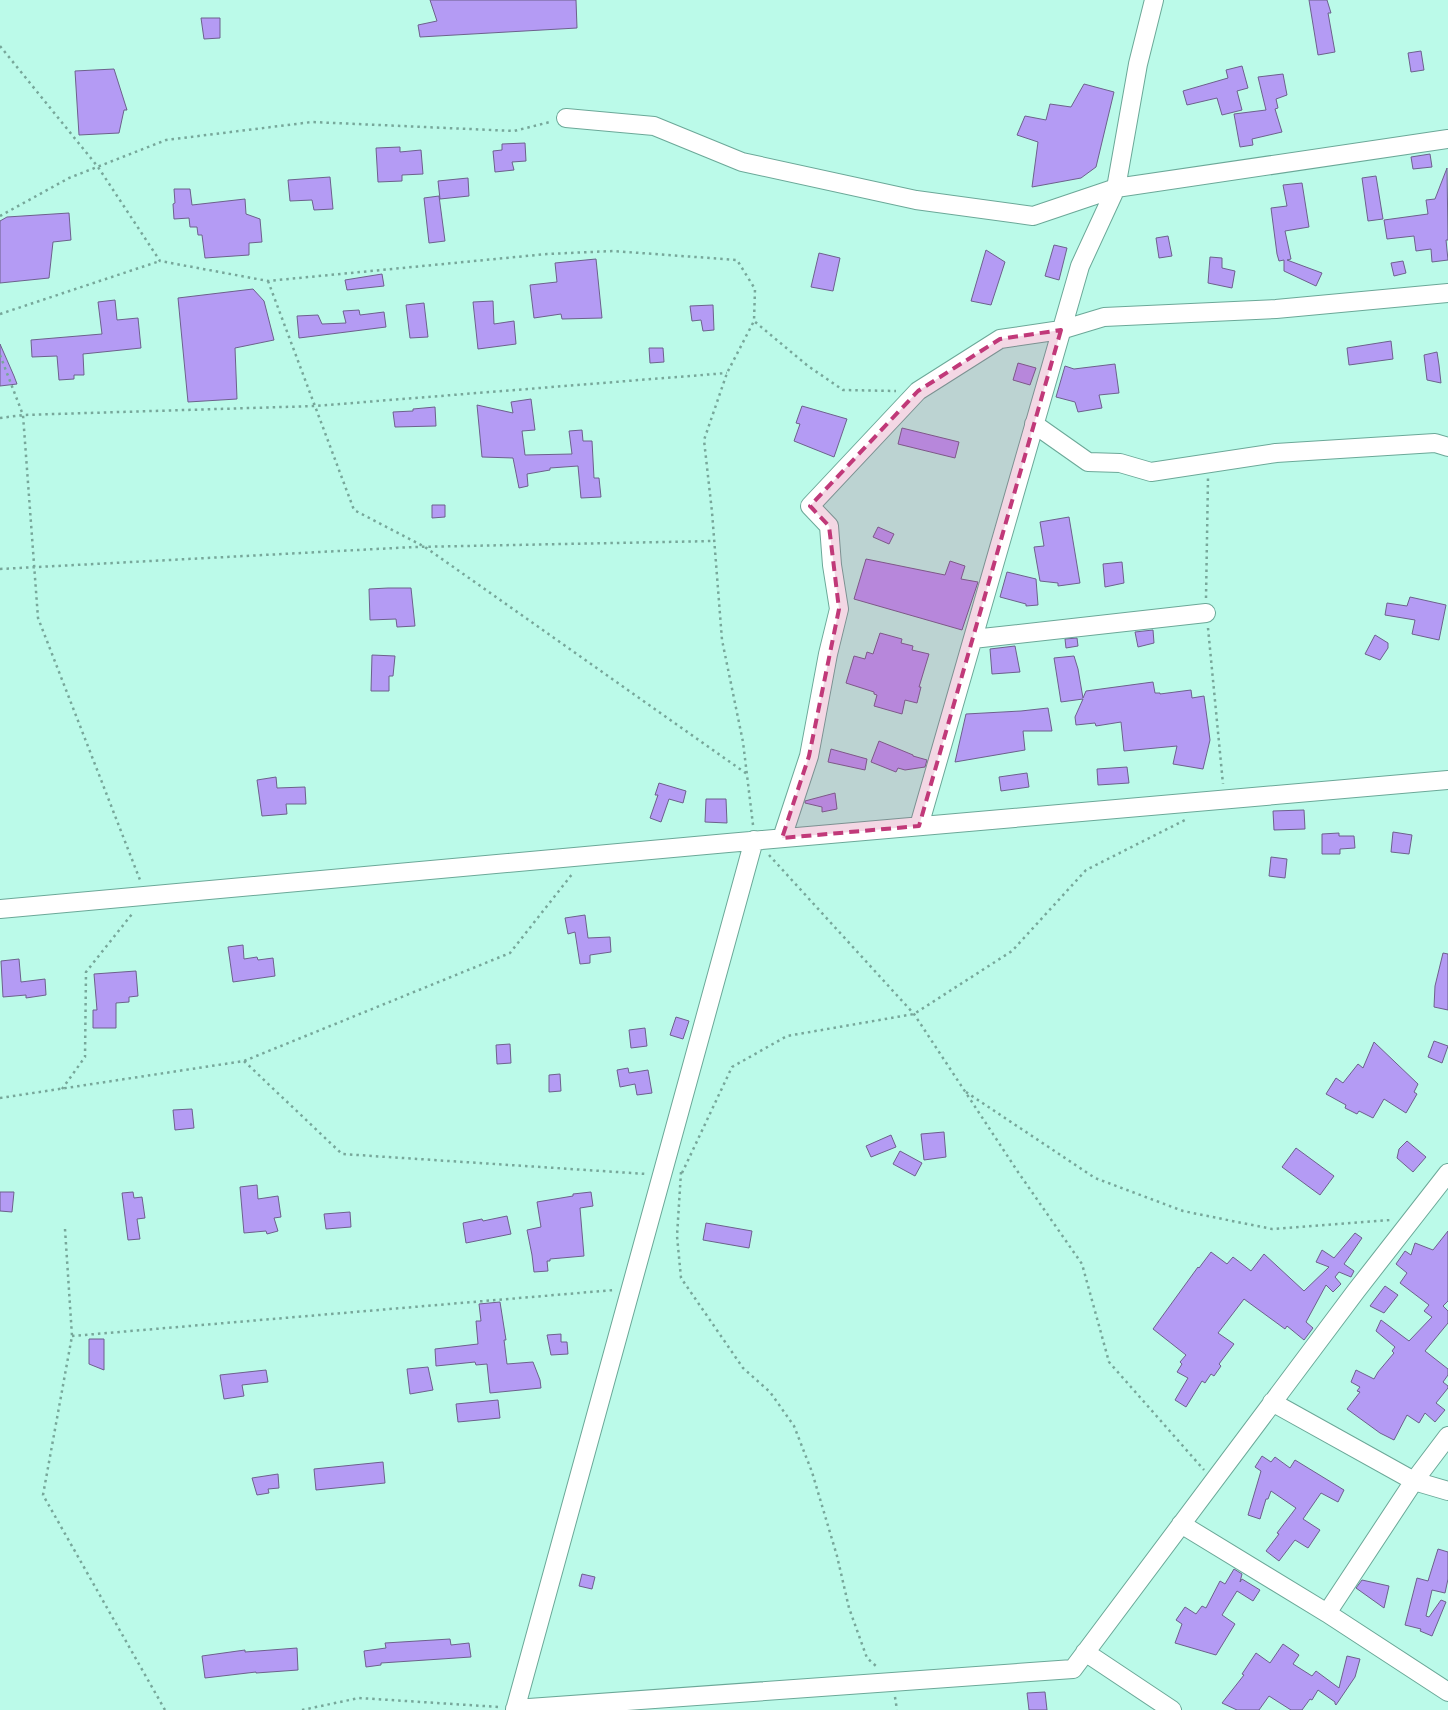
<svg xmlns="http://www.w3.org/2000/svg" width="1448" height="1710" viewBox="0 0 1448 1710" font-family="'Work Sans',sans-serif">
<rect width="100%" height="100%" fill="#bbfae9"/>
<path fill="#b49bf4" stroke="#6d618c" d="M430,0H576L577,28L420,37L418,25L437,21Z
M1309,0H1327L1331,13H1328L1335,52L1318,55Z
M201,18H220V38L204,39Z
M1421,51L1424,70L1411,72L1408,53Z
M1242,66L1248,88L1237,91L1242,110L1222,115L1217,98L1187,105L1183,91L1228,78L1226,70Z
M114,69L127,110H124L119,133L79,135L75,71Z
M1283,74L1287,95L1276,99L1278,108L1275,109L1282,132L1252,139L1253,145L1240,147L1234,114L1266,110L1258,77Z
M1084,84L1114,92L1096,167L1081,178L1032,187L1038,142L1017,135L1025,116L1046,120L1050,104L1071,107Z
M525,143L526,161L512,162L514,170L495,172L493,151L502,150V144Z
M400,147V152L421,150L423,174L402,175V181L378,182L376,148Z
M1430,154L1432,167L1413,169L1411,157Z
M1447,168L1448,240H1446L1448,260L1432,262L1431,249L1416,251L1414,236L1387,239L1384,220L1428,214L1426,200L1435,199Z
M1376,176L1383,219L1368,221L1362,178Z
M330,177L333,209L314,210L312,200L290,201L288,180Z
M468,178L469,196L440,199L438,181Z
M1302,183L1309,227L1285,231L1291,259L1287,260L1322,273L1316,286L1284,271V260L1279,261L1277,254L1271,208L1287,206L1283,185Z
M174,189H190L192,205L245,199L246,214L260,219L262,242L249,243V255L205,258L202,235H198L197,227H190L189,218L174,219L173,204L175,203Z
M439,196L445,241L429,243L424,198Z
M69,213L71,240L53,242L49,278L0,283V221L7,217Z
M1168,236L1172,256L1159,258L1156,238Z
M1054,245L1067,248L1059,280L1045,276Z
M986,250L1005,262L991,305L971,301Z
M819,253L840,258L833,291L811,287Z
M1210,257L1222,258V268L1235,271L1232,288L1208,283Z
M596,259L602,318L562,319L561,314L534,318L530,285L557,282L555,263Z
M1403,261L1406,273L1394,276L1391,263Z
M382,274L384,286L347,290L345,280Z
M253,289L264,301L274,340L235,348L237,399L188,402L178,298Z
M115,300L117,320L138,318L141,348L83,354L84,375H74V379L59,380L57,356L32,357L31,340L102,334L98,302Z
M493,301L494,324L514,321L516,344L478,349L473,302Z
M424,303L428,337L410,338L406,305Z
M713,305L714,330L703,331L701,320L692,321L690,306Z
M359,310L360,315L384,312L386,327L299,338L297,316L318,315L322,324L346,323L343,311Z
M1391,341L1393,359L1349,365L1347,348Z
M0,344L14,376L17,384L0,386Z
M649,348H663L664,362L650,363Z
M1437,352L1439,365L1441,383L1427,380L1424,355Z
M1018,363L1036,368L1030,385L1013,380Z
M1115,364L1119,393L1099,395L1102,408L1078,412L1075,402L1056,397L1065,366L1074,369Z
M531,399L535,430L522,431L525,455L572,454L569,431L582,430L583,441H592L594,478H599L601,497L581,498L578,466L550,468V470L527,474L528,486L519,488L513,458L482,457L477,405L513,413L511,402Z
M802,406L847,419L834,457L794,441L800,424L796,423Z
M435,407L436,426L395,427L393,412L413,411V409Z
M902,428L959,442L955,458L898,444Z
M432,505H445V517L432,518Z
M1069,517L1080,583L1058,586V583L1040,581L1034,547L1044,546L1040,522Z
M878,527L894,534L889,544L873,537Z
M866,559L945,575L950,561L965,566L961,579L978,582L962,630L854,599Z
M1122,562L1124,583L1105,587L1103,564Z
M1007,572L1036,579L1038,605L1026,606V604L1000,597Z
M388,588H411L415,626L397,627L396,619L370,620L369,589Z
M1410,597L1446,605L1439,640L1412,634L1415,620L1385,615L1387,603L1407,606Z
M1153,630L1154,643L1138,647L1135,632Z
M880,633L902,639L901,643L913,646L912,650L929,654L919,687H921L917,703L905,700L902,714L874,706L877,695L874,694V692L846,683L854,656L865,659L867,652L873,654Z
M1375,635L1388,643V648L1380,660L1365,654Z
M1077,638L1078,646L1066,648L1065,639Z
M1015,646L1020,672L992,674L990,649Z
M372,655L395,656L393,676H389V691H371Z
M1074,656L1078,669L1083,698L1086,691L1153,682L1155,693H1160V694L1191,690L1192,698L1204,696L1210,740L1203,769L1173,764L1177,746L1124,751L1121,722L1096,726L1095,723L1076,725L1075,717L1083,699L1061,702L1054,658Z
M1048,708L1052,731H1023L1025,750L955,762L966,714L1021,711Z
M879,741L913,755V756L927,760L925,767L905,770L898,768L896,772L871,762Z
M831,749L867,759L865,770L828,762Z
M1127,767L1129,783L1098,785L1097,769Z
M1027,773L1029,787L1001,791L999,777Z
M276,777L277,788L305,787L306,804H286L287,814L262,816L257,780Z
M659,783L686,791L683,803L669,799L661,822L650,818L658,795H655Z
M835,793L837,809L822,812V807L805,803V801Z
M706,799H726L727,823L705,822Z
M1304,810L1305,829L1274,830L1273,811Z
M1393,832L1412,835L1409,854L1391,852Z
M1339,833V836H1354L1355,848L1340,849V854H1322V834Z
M1271,857L1287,859L1285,878L1269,876Z
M585,915L588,938L610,937L611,952L590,955V963L580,964L575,932L568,934L565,918Z
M243,945L244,959L257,957L258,960L273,958L275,976L233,982L228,947Z
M1443,953L1448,954V1010L1434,1007L1435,986Z
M19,959L21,982L45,979L46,995L26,998V995L3,997L1,961Z
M136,971L138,996L129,997V1002L116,1003V1028H93V1010H97L94,974Z
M676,1017L689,1021L683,1039L670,1035Z
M645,1028L647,1046L631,1048L629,1030Z
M1434,1041L1448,1046L1442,1063L1428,1057Z
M1374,1042L1418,1084L1414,1092L1417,1094L1406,1113L1384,1099L1373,1118L1359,1111L1357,1114L1345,1108L1346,1105L1326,1094L1336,1078L1343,1083L1358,1064L1363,1068Z
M510,1044L511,1063L497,1064L496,1045Z
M628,1068L629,1073L648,1070L652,1093L637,1095L635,1084L620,1087L617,1070Z
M560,1074L561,1091L549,1092V1075Z
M192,1109L194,1128L175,1130L173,1110Z
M944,1132L946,1157L924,1160L921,1134Z
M891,1135L896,1147L871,1157L866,1146Z
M1407,1141L1426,1157L1413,1172L1397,1158L1399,1149Z
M1296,1148L1334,1176L1320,1195L1282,1167Z
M900,1151L922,1163L915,1176L893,1164Z
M257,1185L258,1199L278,1196L281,1217L274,1218L278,1231L267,1234L266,1231L244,1233L240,1187Z
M0,1192H14L12,1212L0,1211Z
M133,1192L134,1198L142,1197L145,1218L137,1219L140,1239L128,1240L122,1193Z
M591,1192L593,1206L580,1208L584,1256L550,1259V1261H547L548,1271L534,1272L532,1255L527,1230L541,1227L537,1202L573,1196V1194Z
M350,1212L351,1227L326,1229L324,1214Z
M507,1216L511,1234L466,1243L463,1223L482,1219L483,1221Z
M706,1223L752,1231L749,1248L703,1240Z
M1448,1231V1301L1443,1306L1448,1311V1323L1425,1351L1448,1369V1375L1443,1382L1448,1386V1388L1436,1403L1445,1410L1435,1422L1425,1413L1419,1423L1407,1415L1394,1440L1380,1433L1347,1409L1360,1392L1357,1391L1360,1387L1351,1382L1356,1370L1374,1379L1378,1372L1394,1353L1392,1351L1395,1347L1376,1331L1381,1320L1409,1341L1432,1317L1424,1311L1429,1305L1400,1283L1407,1273L1396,1264L1405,1251L1411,1255L1415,1243L1433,1250Z
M1355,1233L1362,1238L1344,1264L1354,1271L1351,1277L1339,1272L1335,1277L1341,1284L1333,1292L1326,1285L1306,1322L1313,1328L1304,1340L1287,1326L1285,1329L1244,1299L1218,1333L1234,1344L1219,1364L1221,1366L1214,1376L1211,1374L1205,1383L1202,1381L1186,1407L1175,1400L1188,1378L1177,1372L1182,1364L1180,1362L1186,1355L1153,1329L1198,1267L1199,1268L1211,1252L1227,1264L1233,1257L1251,1271L1264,1254L1304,1291L1329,1267L1316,1262L1322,1250L1334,1258Z
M1385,1286L1398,1295L1384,1313L1370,1306Z
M500,1302L506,1340H504L507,1364L533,1362L540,1380L541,1388L490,1393L487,1364L476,1365L475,1362L436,1366L435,1349L478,1344L476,1321H481L479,1304Z
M561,1334V1342H567L568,1354L551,1355L547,1335Z
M89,1339H104V1370L89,1364Z
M428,1367L433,1390L410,1394L407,1369Z
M266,1370L268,1382L242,1385L244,1396L224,1399L220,1375Z
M498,1400L500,1418L458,1422L456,1404Z
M1262,1456L1271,1462L1275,1457L1290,1468L1295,1460L1344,1490L1338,1502L1321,1493L1303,1519L1320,1530L1308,1548L1295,1540L1279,1561L1266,1551L1279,1534L1277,1533L1296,1508L1271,1491L1268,1499H1266L1260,1519L1248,1515L1261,1471L1255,1467Z
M383,1462L385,1483L316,1490L314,1469Z
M278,1474L279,1488L268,1489L269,1493L257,1495L252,1478Z
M1438,1549L1448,1552V1579L1445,1593L1432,1590L1426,1616L1429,1617L1441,1600L1446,1602L1432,1636L1420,1631L1421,1629L1405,1625L1417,1578L1428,1581Z
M1234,1569L1242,1574L1240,1582L1242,1579L1260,1590L1253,1601L1237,1591L1222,1615L1235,1624L1216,1655L1175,1643L1182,1624L1176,1620L1185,1607L1196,1614L1202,1606L1206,1608L1220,1581L1225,1584Z
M582,1574L595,1577L592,1589L579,1586Z
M1362,1580L1389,1586L1384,1608L1356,1588Z
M450,1639L451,1645L469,1643L471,1657L381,1663V1665L366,1667L364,1651L386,1648L385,1643Z
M1283,1644L1299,1655L1293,1664L1312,1676L1316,1671L1339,1688L1347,1656L1360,1659L1355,1677L1336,1705L1335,1704V1702L1318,1690L1312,1700L1310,1699L1302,1710H1291L1269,1696L1259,1710H1237L1222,1703L1244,1675L1242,1674L1256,1653L1270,1663Z
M297,1648L298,1670L256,1673V1672L205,1678L202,1656L245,1650V1652Z
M1045,1692L1047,1710H1029L1027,1693Z"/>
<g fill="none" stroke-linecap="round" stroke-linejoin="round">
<defs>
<path id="minor" d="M566,118L654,126L742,162L916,200L1033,216L1116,188L1448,139
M1034,424L1088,462L1120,463L1151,472L1276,453L1435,443L1448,447
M973,639L1206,613
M919,826L1080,266L1116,188L1138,64L1154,0
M782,838L809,756L828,654L839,609L832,565L829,526L810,506L918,391L1000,339L1061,330L1104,317L1276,309L1448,293
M0,909L728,843L1448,780
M1272,1402L1414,1481L1448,1491
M1181,1524L1327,1613L1448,1692
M1327,1613L1414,1481L1448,1436
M1085,1652L1172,1710
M515,1709L1073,1669L1356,1291L1448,1173
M515,1710L754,840"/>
</defs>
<use href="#minor" stroke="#6ba898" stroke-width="20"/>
<path stroke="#77a79a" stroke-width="2.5" stroke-dasharray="2.5 4" stroke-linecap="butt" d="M0,46L98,167L160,261L268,281L547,254L613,251L737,260L755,289L754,321L808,366L843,390L896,391
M0,216L69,178L166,140L312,122L514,131L550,122
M268,281L354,510L425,547L747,774
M0,314L160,261
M0,355L23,415L38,618L140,880
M0,418L23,415L315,406L727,373
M0,569L414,547L714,541
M1206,598L1208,478
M1208,628L1223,784
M753,825L743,742L722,640L712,512L704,440L727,373L754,321
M769,855L914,1014L1018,1172L1082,1264L1109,1362L1204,1470
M244,1061L342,1154L647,1174
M62,1089L85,1057L86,972L132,914
M966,1092L1095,1178L1183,1211L1272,1229L1391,1220
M0,1098L244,1061L510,953L573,873
M681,1172L677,1236L681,1278L743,1368L770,1392L794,1426L812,1472L837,1556L849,1608L867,1658L876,1666
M682,1173L732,1067L787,1036L914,1014L1012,951L1086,870L1185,820
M65,1229L72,1336L43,1495L165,1710
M72,1336L614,1290
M895,1697L897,1710
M302,1710L359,1698L499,1707"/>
<use href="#minor" stroke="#fff" stroke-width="18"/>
</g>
<path fill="#c13979" fill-opacity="0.2" stroke="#c13979" stroke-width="4" stroke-dasharray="10 6" stroke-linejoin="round" d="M1061,330L919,826L782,838L809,756L839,609L829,526L810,506L918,391L1000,339Z"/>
</svg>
